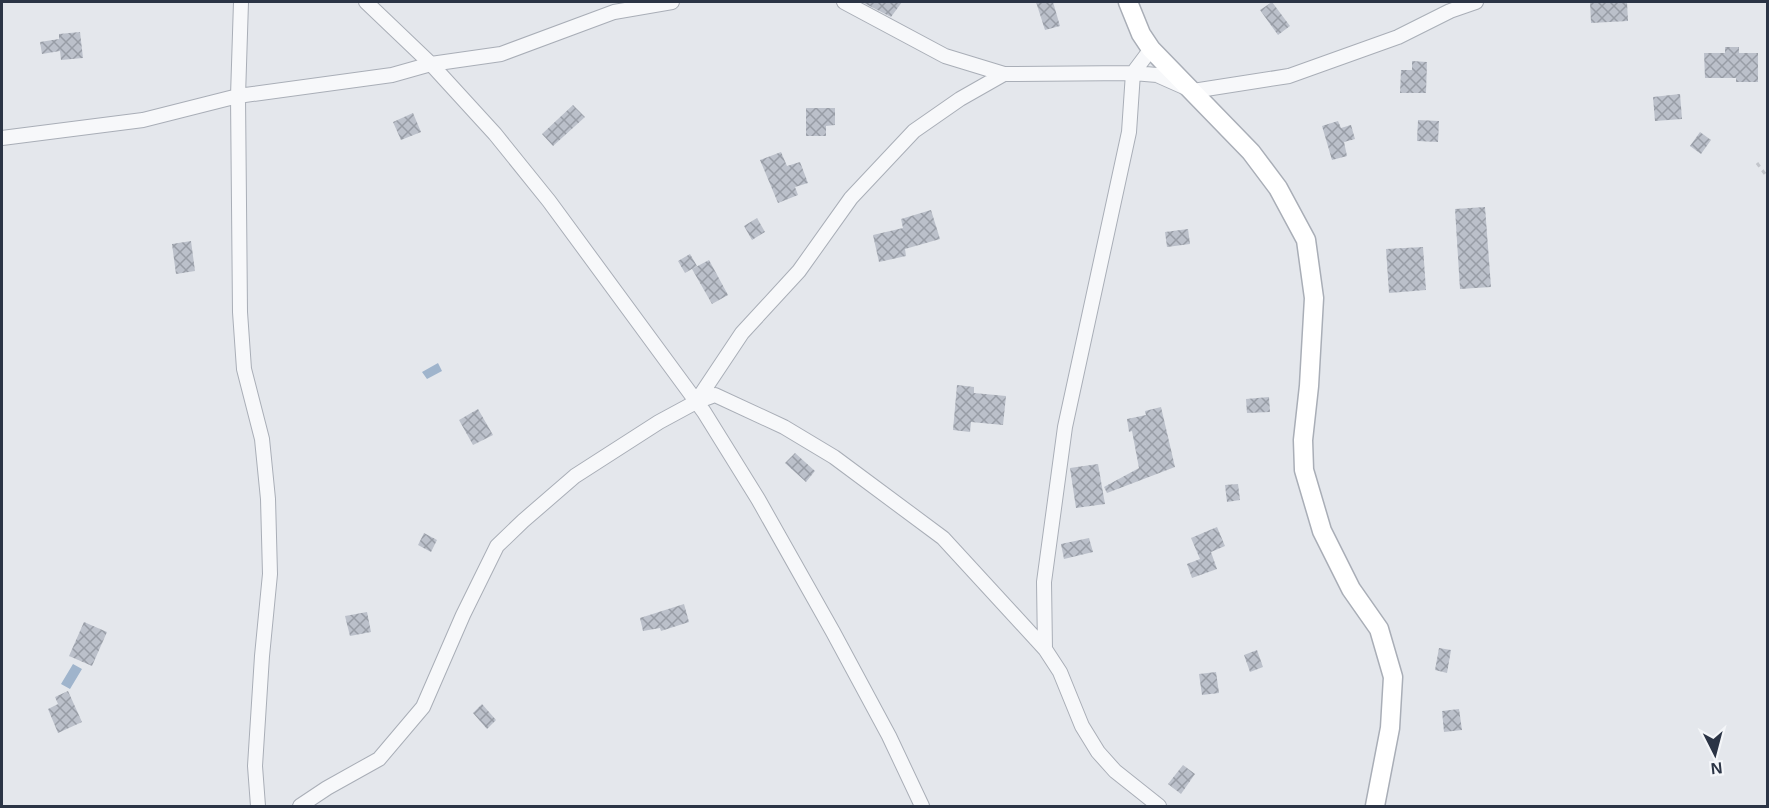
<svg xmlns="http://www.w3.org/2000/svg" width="1769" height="808" viewBox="0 0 1769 808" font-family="Helvetica,sans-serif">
<defs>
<pattern id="building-cross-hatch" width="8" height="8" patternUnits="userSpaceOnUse" patternTransform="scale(1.5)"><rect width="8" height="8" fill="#bbc0ca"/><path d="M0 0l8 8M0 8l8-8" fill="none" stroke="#989da6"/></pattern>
</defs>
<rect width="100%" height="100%" fill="#e4e7ec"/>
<path fill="#9fb4cc" d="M438,363L442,371L427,379L422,372Z
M73,664L82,669L70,689L61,684Z"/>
<path fill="url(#building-cross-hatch)" d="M862,2H902L891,17Z
M1036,2H1053L1060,26L1045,30Z
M1272,2L1290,26L1278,35L1260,10Z
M1590,2H1627L1628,21L1591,23Z
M80,32L83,58L61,60L60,51L42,54L40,42L59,39V34Z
M1725,47H1739V53H1758V82H1736V78H1705L1704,53H1725Z
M1412,61L1427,62L1426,93H1400L1401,70H1412Z
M1680,94L1682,119L1655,121L1653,97Z
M573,105L585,117L553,146L542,134Z
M806,108H835V125L826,126V136H806Z
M413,113L421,132L401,140L393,122Z
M1418,120L1439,121L1438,142L1417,141Z
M1338,121L1341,128L1351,125L1355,139L1344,142L1347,156L1332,160L1322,126Z
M1700,132L1711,140L1701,154L1690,146Z
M781,152L787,166L800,162L808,183L795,187L798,195L778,203L760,160Z
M1485,207L1491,287L1460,289L1455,209Z
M931,210L940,239L905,249L906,256L879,262L873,235L903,228L901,219Z
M757,218L765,232L752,240L744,226Z
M1188,229L1190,244L1167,247L1165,232Z
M191,241L195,271L176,274L172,244Z
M1423,247L1426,290L1389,293L1386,249Z
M690,254L697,266L685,273L678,261Z
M709,260L728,295L712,304L692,269Z
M957,385L974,387V393L1006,396L1003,425L971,422L970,432L953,430Z
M1269,397L1270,412L1247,413L1246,399Z
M1161,407L1175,467L1107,493L1104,487L1139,468L1132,431L1129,432L1127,419L1146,415L1145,411Z
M478,409L493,435L473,445L459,420Z
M795,453L815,471L806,482L785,463Z
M1098,464L1105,504L1076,508L1070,468Z
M1238,484L1240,500L1227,502L1225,485Z
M1217,527L1225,546L1211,552L1217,569L1192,578L1187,564L1200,559L1191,538Z
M424,533L437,540L431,552L418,545Z
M1089,538L1093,552L1064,559L1061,544Z
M684,604L689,622L661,631L660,628L643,631L640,618Z
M367,612L371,632L350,636L345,616Z
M84,622L107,632L92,666L69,656Z
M1439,648L1451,650L1447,673L1435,670Z
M1257,650L1263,667L1250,672L1244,655Z
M1216,672L1219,693L1202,695L1199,674Z
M68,691L82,722L58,733L48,709L58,704L55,697Z
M482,704L496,720L487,729L473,713Z
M1459,709L1462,730L1444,732L1442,711Z
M1183,765L1195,774L1181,794L1168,784Z"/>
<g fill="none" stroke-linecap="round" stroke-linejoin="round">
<defs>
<path id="minor" d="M241,2L238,96L240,312L244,369L262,439L268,499L270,574L262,656L255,766L258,806
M366,2L431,64L495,134L549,201L704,412L758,499L833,632L889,736L922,806
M844,2L945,56L1004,74L1133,73L1151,49
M2,138L143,120L238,96L392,75L431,64L501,54L614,12L672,2
M696,402L742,333L799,271L851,198L914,131L960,99L1004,74
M1045,649L1044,582L1065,427L1129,132L1133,73L1157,75L1193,91L1289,76L1398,37L1450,11L1476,2
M300,806L327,788L379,759L423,707L463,615L497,546L523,521L575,476L659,422L696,402L715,395L784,427L834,457L943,538L1045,649L1060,672L1082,726L1098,752L1115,771L1159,806"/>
<path id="secondary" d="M1128,2L1141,34L1151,49L1251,152L1278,188L1306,240L1314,298L1309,386L1303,440L1304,470L1322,531L1351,589L1379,629L1393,677L1390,728L1375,806"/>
</defs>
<use href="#minor" stroke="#a9aeb7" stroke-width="16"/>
<use href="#secondary" stroke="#a9aeb7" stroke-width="21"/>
<path stroke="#c2c5cb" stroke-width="3" stroke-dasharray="4.5 4.5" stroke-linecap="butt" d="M1757,163L1768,178"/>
<use href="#minor" stroke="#f7f8fa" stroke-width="14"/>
<use href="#secondary" stroke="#fff" stroke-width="18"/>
</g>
<rect width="1769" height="808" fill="none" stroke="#2b3445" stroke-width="6"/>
<g transform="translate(1715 754) rotate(174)" stroke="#f4f6f9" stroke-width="4.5" paint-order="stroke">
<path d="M0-4.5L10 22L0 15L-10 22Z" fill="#2b3445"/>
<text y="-9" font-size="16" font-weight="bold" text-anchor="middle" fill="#2b3445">N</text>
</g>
</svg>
